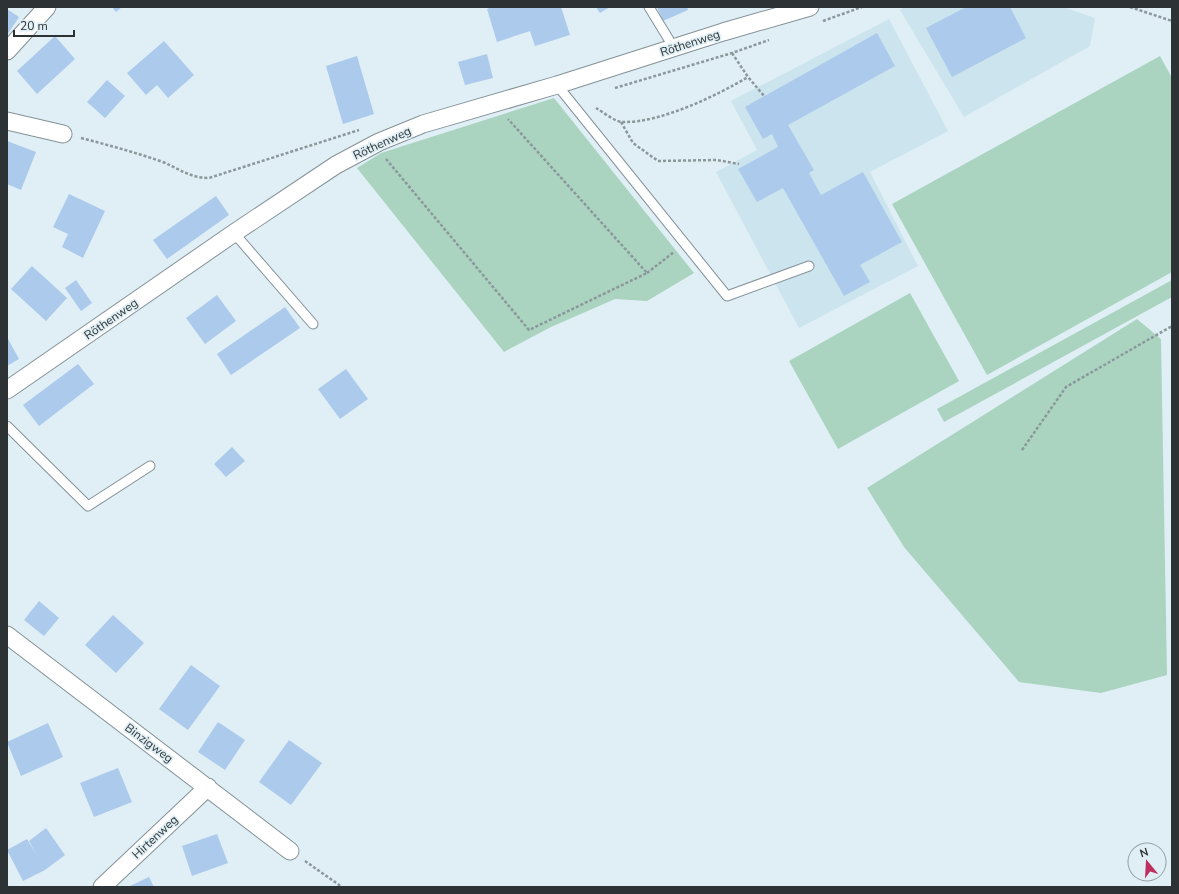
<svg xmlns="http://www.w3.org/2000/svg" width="1179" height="894" viewBox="0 0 1179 894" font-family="'Nunito Sans',sans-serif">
<rect width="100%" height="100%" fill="#dfeff5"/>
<path fill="#cce4ed" d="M905,7H1063L1095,18L1090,46L964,117L900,10Z
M889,19L948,131L870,172L918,266L799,328L716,172L757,150L731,101Z"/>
<path fill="#aad4c0" d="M1160,56L1172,78V272L987,375L892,204Z
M554,98L694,273L647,301L615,299L551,327L504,352L357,168L381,153Z
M1172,280V297L944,422L937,409Z
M910,293L959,381L838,449L789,361Z
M1137,319L1161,339L1167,675L1101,693L1019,682L904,547L867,488Z"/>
<path fill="#abcaec" d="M112,7H122L116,12Z
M492,7H561L570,35L535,46L530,31L497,42L487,9Z
M596,7H610L600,13Z
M657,7H687L688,10L663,21Z
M966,7H1010L1026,38L952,77L926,28Z
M7,9L19,17L7,35Z
M877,33L895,66L788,125L814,170L809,173L821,195L863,172L902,242L860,265L870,282L844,296L783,188L757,202L738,169L778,147L772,134L763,139L745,107Z
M55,36L75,59L37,94L17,71Z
M164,41L194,75L168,98L157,85L146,95L127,73Z
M487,54L493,78L465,85L458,62Z
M357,56L374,114L343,124L326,66Z
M107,80L125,96L105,118L87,102Z
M7,141L36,152L21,190L7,184Z
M69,194L105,211L83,258L62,247L68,234L53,227Z
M216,196L229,215L167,259L153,240Z
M32,266L67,298L46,321L11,289Z
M76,280L92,303L81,311L65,288Z
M217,295L236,321L205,344L186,318Z
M285,307L300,328L231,375L217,354Z
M7,337L19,359L7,366Z
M78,364L94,384L39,426L23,405Z
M346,369L368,399L340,419L318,389Z
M232,447L245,461L226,477L214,464Z
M39,601L59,618L44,636L24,620Z
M113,615L144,643L116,673L85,645Z
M191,665L220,686L188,730L159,709Z
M218,722L245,740L225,770L198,752Z
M48,723L63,757L21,776L7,742Z
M289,740L322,763L291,805L259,782Z
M118,768L132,802L94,817L80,783Z
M46,828L65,855L45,870L23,881L7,850L27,839L37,856L29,841Z
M217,834L228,863L192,876L182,846Z
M149,877L154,887H128Z"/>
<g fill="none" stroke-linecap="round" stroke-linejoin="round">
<defs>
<path id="service" d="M649,7L674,48
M557,85L727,296L809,266
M234,233L313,324
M7,426L88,506L150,466"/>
<path id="minor" d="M7,51L47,7
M7,121L63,134
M7,390L234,233L336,165L379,142L423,124L557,85L723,32L810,7
M7,635L290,851
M102,887L208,787"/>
</defs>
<use href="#service" stroke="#849298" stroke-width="11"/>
<use href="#minor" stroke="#849298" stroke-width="19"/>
<path stroke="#8c979b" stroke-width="2.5" stroke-dasharray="3 2" stroke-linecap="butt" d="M1130,7L1172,21
M823,21L862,7
M732,53L748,77L765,97
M615,88L732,53L769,40
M596,108C603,112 615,122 623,122C660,123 716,96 748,77
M621,122L633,143L658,161L717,160L739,164
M81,138C108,145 134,152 160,161C179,168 189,178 209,178L359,130
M386,159L529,330L647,273L508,119
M647,273L674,252
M1022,450L1066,387L1172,326
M305,861L342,887"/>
<use href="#service" stroke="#fff" stroke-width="9"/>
<use href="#minor" stroke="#fff" stroke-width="17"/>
</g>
<g text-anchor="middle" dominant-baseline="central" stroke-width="3.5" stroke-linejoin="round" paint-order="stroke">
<g font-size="12" fill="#2d3335" stroke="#dfeff5">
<text transform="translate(690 43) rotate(-18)">Röthenweg</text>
<text transform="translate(382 143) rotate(-25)">Röthenweg</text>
<text transform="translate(111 319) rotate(-35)">Röthenweg</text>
<text transform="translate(149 743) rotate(37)">Binzigweg</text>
<text transform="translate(155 837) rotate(-43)">Hirtenweg</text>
</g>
</g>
<rect width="1179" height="894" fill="none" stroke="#2d3335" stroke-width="16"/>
<g transform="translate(1147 862) rotate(342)"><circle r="19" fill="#dfeff5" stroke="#98a4a8"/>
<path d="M0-3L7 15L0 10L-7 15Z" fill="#bd2f5d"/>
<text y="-6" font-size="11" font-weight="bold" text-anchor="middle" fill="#2d3335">N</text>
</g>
<path d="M14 30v6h60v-6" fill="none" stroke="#2d3335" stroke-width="2"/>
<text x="20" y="30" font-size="12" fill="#2d3335" stroke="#dfeff5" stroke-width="3" paint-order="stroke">20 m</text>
</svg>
